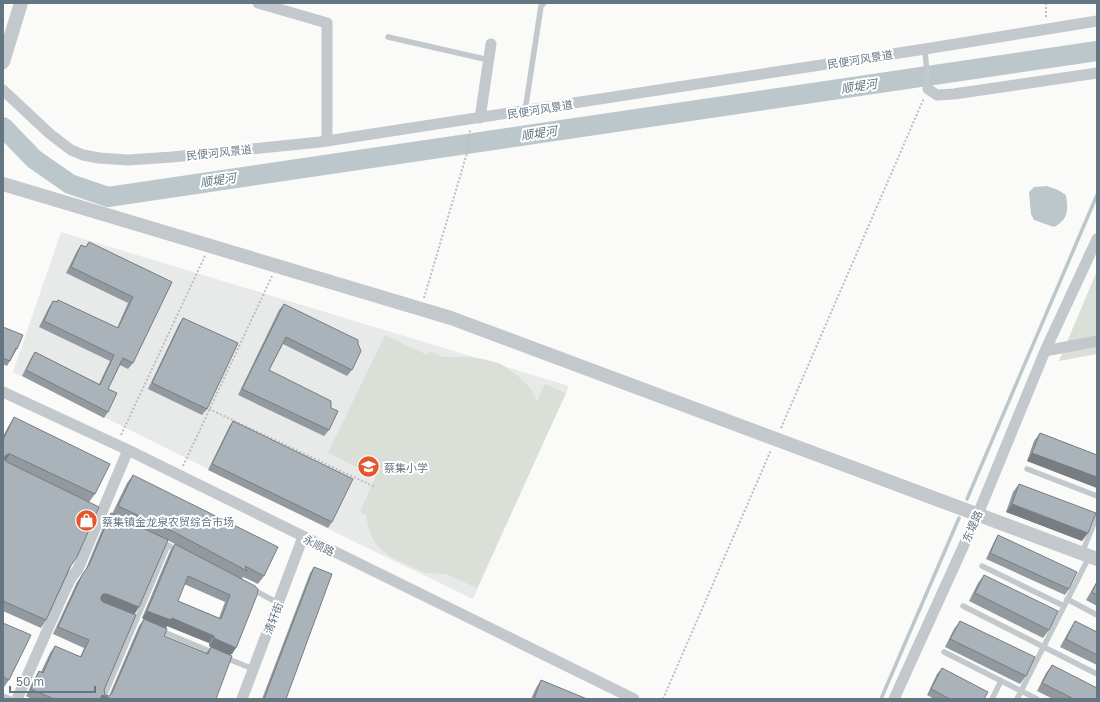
<svg xmlns="http://www.w3.org/2000/svg" width="1100" height="702" viewBox="0 0 1100 702" font-family="'Golos Text','Noto Sans SC',sans-serif">
<rect width="100%" height="100%" fill="#fafaf8"/>
<path fill="#e8e9e9" d="M61,232L569,386L473,599L353,541L13,372Z"/>
<path fill="#dadfd7" d="M1097,271V354L1059,361Z
M385,335L427,355L430,351L442,357H468L483,359L501,364L519,377L531,389L537,401L545,384L566,393L477,588L446,574L425,573L393,558L379,548L373,539L369,530L366,515L360,512L376,476L328,453Z"/>
<path fill="#bbc7cb" d="M1047,186L1058,190L1066,195C1068,210 1069,219 1054,227L1034,220L1031,214L1029,192L1034,187Z"/>
<g fill="none" stroke-linecap="round" stroke-linejoin="round">
<path stroke="#bbc7cb" stroke-width="3.5" d="M967,499L1097,195
M881,699L959,518"/>
<path stroke="#bbc7cb" stroke-width="20" d="M3,127L34,159L70,184L108,197L1097,51"/>
<path stroke="#bbbfc2" stroke-width="2" stroke-dasharray="2 2" stroke-linecap="butt" d="M1046,3V18
M424,298L467,153L470,129
M209,409L375,487
M781,428L924,98
M121,435L205,256
M183,466L272,276
M663,699L771,450"/>
<path stroke="#c3c8cc" stroke-width="5.5" d="M388,37L489,60
M925,49L928,89
M525,111L541,6L544,3
M1027,469L1097,496
M160,541L179,551
M1082,553L1097,516
M982,566L1064,606
M250,588L278,603
M1067,599L1097,615
M963,606L1097,674
M159,630L214,653
M944,652L1037,699
M226,658L253,669
M3,696L10,699
M103,699L168,545
M992,699L1001,681
M1017,699L1089,557"/>
<path stroke="#c3c8cc" stroke-width="11" d="M258,3L327,23V141
M928,89L937,95L954,94L1097,73
M3,90L50,134L71,150L83,155L99,158L128,160L172,157L320,142L925,49L1097,21
M480,118L491,44
M1045,351L1097,341
M3,392L128,450L634,699
M17,699L61,599L71,578L78,569L128,450
M242,699L303,537
M894,699L978,514L1045,351L1097,239"/>
<path stroke="#c3c8cc" stroke-width="14" d="M3,62L21,3
M3,184L451,318L1097,559"/>
</g>
<path fill="#929a9f" fill-rule="evenodd" d="M89,242L172,282L133,363L128,369L120,365L108,389V412L104,418L22,376L31,358L35,352L99,384L110,361L39,327L49,307L53,301L56,302L58,300L117,328L128,303L66,273L77,251L81,245L85,247Z
M284,304L352,370L347,376L283,344L269,370L329,430L324,436L238,395L279,310Z
M183,318L207,409L202,415L148,389L179,324Z
M3,327L17,349L7,366L3,364Z
M14,417L95,494L89,502L70,569L46,620L41,628L3,611V436L9,425Z
M233,421L332,522L328,528L208,470L229,427Z
M1040,433L1097,455V488L1027,461L1034,441Z
M133,475L264,576L258,584L243,577L242,579L237,646L232,654H231L230,655L216,699H32L26,696L34,679L39,671L41,672L50,653L55,646L80,657L84,648L53,634L77,582L85,571L106,520L111,513L112,514L127,483ZM167,540L175,544L170,551L142,618L144,619L139,626L109,696L105,695L104,690L134,615ZM184,584L225,602L219,618L178,601ZM167,626L209,643V646L211,647L206,653L164,636L166,628Z
M1019,484L1082,541L1006,512L1013,492Z
M998,535L1069,589L1065,595L986,559L994,542Z
M314,567L286,699H262L310,573Z
M984,575L1049,630L1043,638L969,601L978,583Z
M1097,581V606L1086,600Z
M960,621L1026,676L1020,684L945,647L954,629Z
M1075,621L1097,632V665L1060,647L1070,629Z
M3,623L9,680L4,687L3,686Z
M1052,665L1097,699H1053L1037,691L1046,673Z
M942,668L984,699H934L927,695L937,674Z
M541,680L587,699H531L536,688Z"/>
<path fill="#777d82" d="M1032,453L1097,477V488L1027,461Z
M8,454H10L5,462H3L5,456Z
M1012,504L1088,533L1082,541L1006,512Z
M103,594H107L139,607L134,615L96,604Z
M147,611L172,618L214,636L209,643L167,626L166,628L142,618Z
M214,638L236,646H237L232,654H231L230,655L209,646Z
M102,695L112,699H99Z"/>
<path fill="#aab3b9" stroke="#777d82" fill-rule="evenodd" d="M89,242L172,282L133,363L123,358L108,389L117,393L108,412L26,370L35,352L100,385L114,355L44,321L53,301L57,302L58,300L118,328L133,297L71,267L81,245L86,247Z
M284,304L358,340V344L361,351L352,370L286,337L269,370L331,401V408L338,411L329,430L242,389Z
M183,318L238,343L207,409L152,383Z
M3,327L23,335L17,349L16,348L10,361L3,358Z
M14,417L110,464L95,494L10,454H8L5,456L4,459L7,462L99,507L77,557L70,567L46,620L3,601V440Z
M233,421L353,479L332,522L212,464Z
M1040,433L1097,455V477L1032,453Z
M133,475L278,547L264,576L245,566L247,571L176,533L118,506Z
M1019,484L1096,513L1088,533L1012,504Z
M111,513L168,540L139,607L107,594H103L101,597V600L103,602L136,615L104,690L105,695L109,696L112,693L144,619L167,629L164,636L208,654L211,647L232,656L216,699H112L102,695L100,699H54L31,689L39,671L43,673L55,646L81,657L89,640L58,627L82,575L89,565Z
M998,535L1077,572L1069,589L990,553Z
M175,544L255,586L258,589L257,595L237,646H236V648L214,638V636L172,618L171,620L147,611ZM188,576L230,595L221,619L178,601Z
M314,567L332,574L286,699H264Z
M984,575L1058,611L1049,630L975,593Z
M1097,582V595L1092,592Z
M960,621L1035,657L1026,676L950,639Z
M1075,621L1097,632V655L1066,639Z
M3,623L31,635L9,680L3,677Z
M1052,665L1097,688V699H1074L1042,683Z
M942,668L988,692L984,699H950L931,689Z
M541,680L587,699H534Z"/>
<defs>
<symbol id="school-disc" viewBox="-11 -11 22 22"><circle r="9.5" fill="#e4572e" stroke="#fff"/><path d="M0-5L7-2L0 1L-7-2ZM-4 1L0 2.5L4 1V4Q0 6-4 4Z" fill="#fff"/></symbol>
<symbol id="shop-disc" viewBox="-11 -11 22 22"><circle r="9.5" fill="#e4572e" stroke="#fff"/><path d="M-5-2.5h2.3a2.7 3.5 0 0 1 5.4 0H5L5.5 6h-11ZM-1.5-2.5h3a1.5 2.3 0 0 0-3 0Z" fill="#fff"/></symbol>
</defs>
<g fill-rule="evenodd">
<use href="#school-disc" x="356" y="454" width="25" height="25"/>
<use href="#shop-disc" x="74" y="508" width="25" height="25"/>
</g>
<g text-anchor="middle" dominant-baseline="central" stroke-width="4" stroke-linejoin="round" paint-order="stroke">
<g font-size="11" fill="#657683" stroke="#fff">
<text transform="translate(860 59) rotate(-9)">民便河风景道</text>
<text transform="translate(540 109) rotate(-9)">民便河风景道</text>
<text transform="translate(219 152) rotate(-6)">民便河风景道</text>
<text transform="translate(972 526) rotate(-66)">东堤路</text>
<text transform="translate(319 545) rotate(26)">永顺路</text>
<text transform="translate(273 618) rotate(-69)">清轩街</text>
</g>
<g font-size="11" fill="#657683" stroke="#fff" text-anchor="start">
<text x="384" y="467">蔡集小学</text>
<text x="102" y="521">蔡集镇金龙泉农贸综合市场</text>
</g>
<g font-size="12" font-style="italic" fill="#60757c" stroke="#fff">
<text transform="translate(859 86) rotate(-8)">顺堤河</text>
<text transform="translate(539 133) rotate(-8)">顺堤河</text>
<text transform="translate(218 180) rotate(-8)">顺堤河</text>
</g>
</g>
<rect width="1100" height="702" fill="none" stroke="#657683" stroke-width="8"/>
<path d="M10 686v6h85v-6" fill="none" stroke="#657683" stroke-width="2"/>
<text x="16" y="686" font-size="12" fill="#657683" stroke="#ffffff" stroke-width="3" paint-order="stroke">50 m</text>
</svg>
